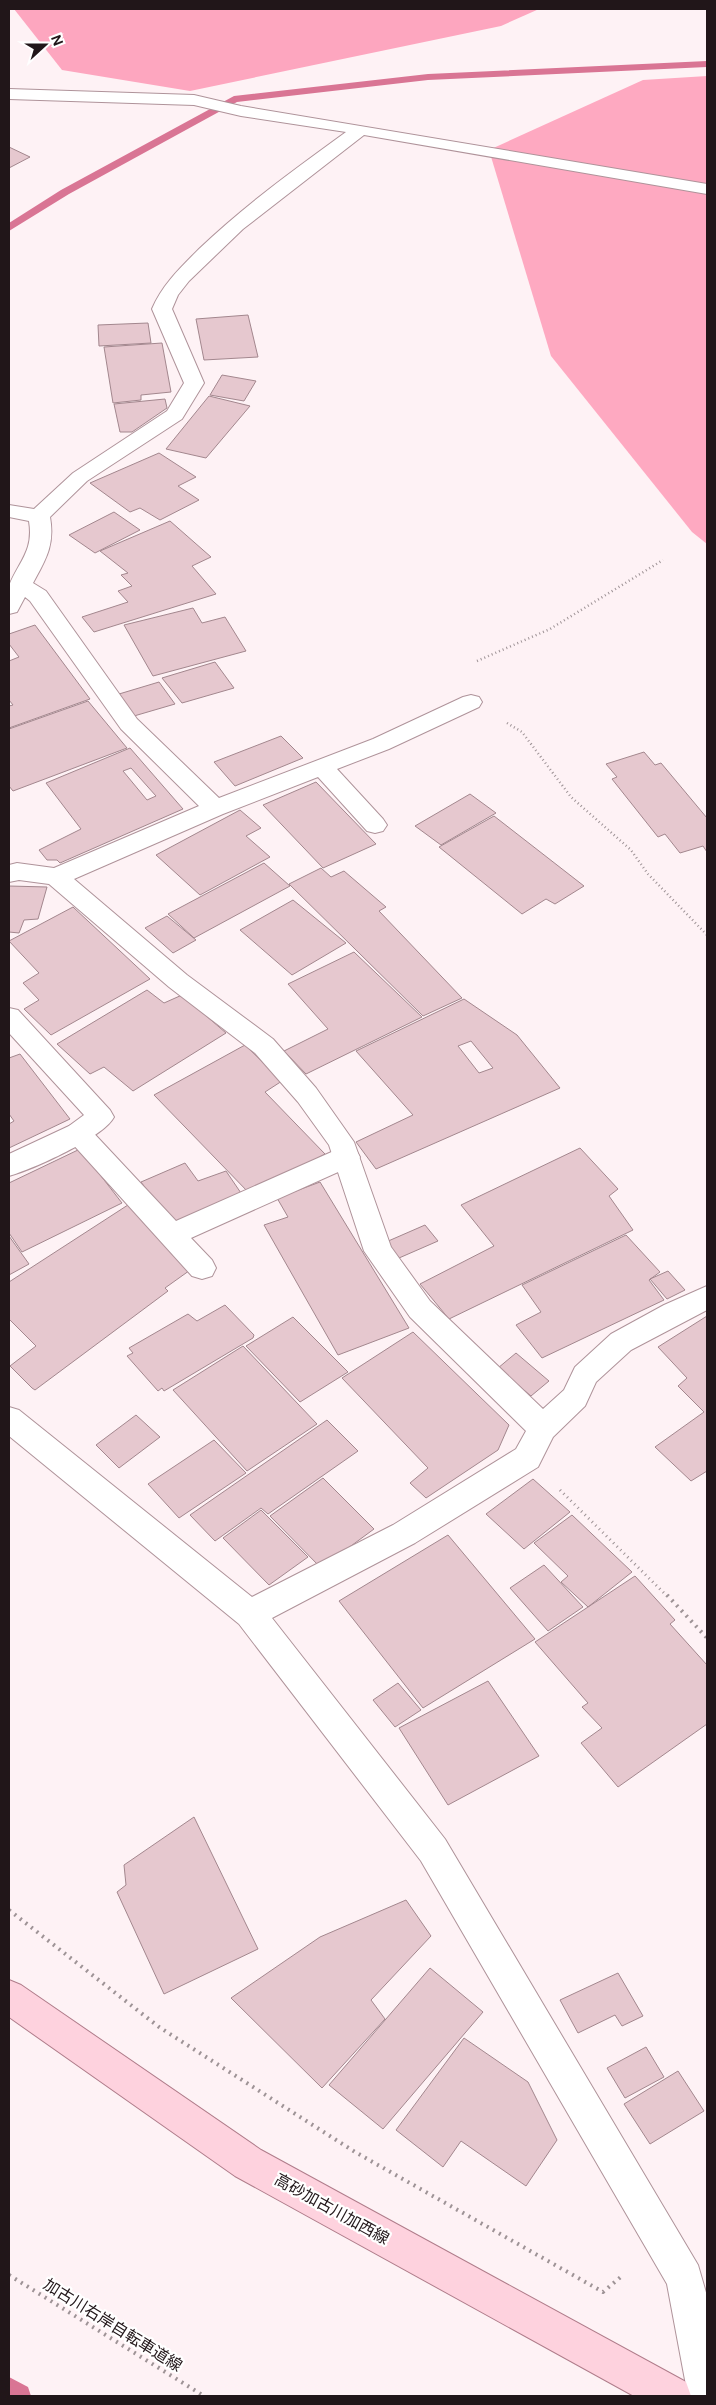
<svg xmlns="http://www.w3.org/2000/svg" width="716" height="2405" viewBox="0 0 716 2405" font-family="'DM Sans','Noto Sans JP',sans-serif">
<rect width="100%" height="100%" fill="#fef2f5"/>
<path fill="#fda6bf" d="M14,9H539L501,26L190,91L62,70Z"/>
<path fill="#fea9c1" d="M707,76V544L692,532L551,356L489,150L643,80Z"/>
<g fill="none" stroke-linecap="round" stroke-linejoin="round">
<path fill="#d97594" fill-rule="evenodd" d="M707,61V67L428,80L237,102L69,194L9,231V223L61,190L234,96L428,74Z
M9,2377L28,2387L31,2396H9Z"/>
</g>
<path fill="#e6c8cf" stroke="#a3878e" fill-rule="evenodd" d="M9,147L30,157L9,168Z
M248,315L258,357L204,360L196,319Z
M148,323L151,343L99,346L98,325Z
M162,343L171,392L141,395V400L113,403L104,347Z
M222,375L256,381L244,401L210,395Z
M209,396L250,406L206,458L166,449Z
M165,399L167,408L132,432H120L114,404Z
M159,453L196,477L178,486L199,500L160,520L140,508L130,512L90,483Z
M114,512L140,530L95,553L69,535Z
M170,521L211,557L192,566L216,594L94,632L82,617L128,602L118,591L132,586L121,575L128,573L100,551Z
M193,608L202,623L225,617L246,651L153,676L124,625Z
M35,625L90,699L9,728V706L13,705L9,700V661L19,657L9,644V634Z
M215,662L234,688L182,703L162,678Z
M159,682L175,704L134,716L119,694Z
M88,701L127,748L13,791L9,786V729Z
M281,736L303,758L235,786L214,762Z
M130,748L183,809L60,863L57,860H47L39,850L81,829L46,783ZM131,768L156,796L147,800L123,771Z
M644,752L655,765L661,763L707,818V852L703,846L680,853L665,834L658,837L612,779L617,777L606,764Z
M316,782L376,844L323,868L263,805Z
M470,794L496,813L441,845L415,826Z
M240,810L261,828L246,836L270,857L200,895L156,855Z
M494,816L584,886L555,904L546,899L522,914L439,847Z
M264,863L290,886L194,938L168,914Z
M321,868L331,877L344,871L386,907L379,911L462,998L423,1016L289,884Z
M9,886L47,887L38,919L24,920L19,933L9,932Z
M293,900L346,943L292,975L240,930Z
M73,907L150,979L51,1035L24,1009L39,1000L23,983L39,973L9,941Z
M167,916L196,940L173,953L145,928Z
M354,952L422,1017L306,1074L284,1051L328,1029L288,984Z
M147,990L164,1003L182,995L226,1033L133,1091L104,1067L90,1074L57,1044Z
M464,999L517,1035L560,1088L376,1169L356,1142L413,1115L356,1051ZM471,1041L493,1068L479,1073L458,1046Z
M245,1045L282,1081L265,1092L325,1154L250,1194L154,1095Z
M20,1054L70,1119L9,1148V1124L14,1121L9,1114V1058Z
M580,1148L618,1189L609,1196L633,1230L449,1319L420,1284L494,1246L461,1205Z
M80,1149L122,1203L22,1252L9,1233V1183Z
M185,1163L198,1181L226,1171L243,1196L173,1226L141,1182Z
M320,1182L409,1328L338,1355L264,1225L288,1217L277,1198Z
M131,1203L193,1268L165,1288L168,1291L35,1390L32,1388L10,1366L36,1346L9,1319V1282Z
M425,1225L438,1241L399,1258L386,1242Z
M626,1235L660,1272L649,1280L664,1300L542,1358L516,1325L541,1312L522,1285Z
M9,1236L29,1264L9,1275Z
M668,1271L685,1290L667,1299L650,1279Z
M225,1305L254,1335L253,1338L164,1391L162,1388L158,1391L127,1356L133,1353L129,1348L188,1314L197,1321Z
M707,1316V1471L691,1481L655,1447L704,1412L678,1386L687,1378L658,1347Z
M293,1317L348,1372L300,1402L246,1346Z
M413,1332L509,1425L498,1450L426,1498L410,1483L428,1468L342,1378Z
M243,1346L317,1424L247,1471L173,1390Z
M516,1353L549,1381L531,1396L498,1368Z
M136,1415L160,1437L119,1468L96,1445Z
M327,1420L358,1451L268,1514L261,1508L215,1541L190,1515Z
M214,1440L246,1473L179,1518L148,1484Z
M323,1478L374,1529L321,1568L270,1516Z
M533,1479L570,1512L524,1549L486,1514Z
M261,1510L308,1557L269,1585L223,1538Z
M572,1515L632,1572L588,1607L561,1582L568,1576L534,1543Z
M448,1535L535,1639L423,1708L339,1601Z
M544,1565L583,1607L548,1631L510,1588Z
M635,1576L675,1620L670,1624L707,1665V1724L618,1787L581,1743L602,1728L582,1707L588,1703L535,1642Z
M488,1681L539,1756L448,1805L399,1728Z
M398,1683L421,1710L395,1727L373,1700Z
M194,1817L258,1949L164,1994L117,1892L126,1885L124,1865Z
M406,1900L431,1936L371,2000L385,2019L322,2088L231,1998L320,1937Z
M430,1968L483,2012L383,2129L329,2085Z
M618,1973L643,2016L622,2026L615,2015L578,2033L560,2000Z
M464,2038L528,2082L557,2140L526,2186L461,2141L443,2167L396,2130Z
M646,2047L664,2077L625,2098L607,2068Z
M678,2071L704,2111L650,2144L624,2104Z"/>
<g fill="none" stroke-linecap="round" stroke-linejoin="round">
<defs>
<path id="service" d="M78,1123L87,1126L176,1221L336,1150L346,1147L356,1150L360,1157L356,1164L191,1238L212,1260L216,1268L212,1276L202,1279L192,1276L69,1140L65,1133L69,1126Z"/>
<path id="minor" d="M9,89L194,95L241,106L707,184V194L364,135L243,229L189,281L178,295L172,309L204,383L182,419L87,481L50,517C55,545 46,559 33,583L46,591L137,719L219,798L373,739L463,697L471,695L479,697L482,702L479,707L389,749L337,769L383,819L387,825L383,831L375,833L367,831L318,777L223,814L74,879L187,975L273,1039L316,1088L354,1142L391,1247L430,1301L543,1409L564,1390L575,1367L611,1334L664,1305L707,1286V1310L631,1350L596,1382L585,1406L553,1437L538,1467L415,1543L272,1618L445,1839L698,2265L707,2296V2396H688L667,2284L421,1861L239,1624L9,1436V1407L19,1410L252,1597L393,1525L516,1449L526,1431L410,1317L364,1251L329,1145L298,1102L255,1053L169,987L49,884L19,880L9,882V865L17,863L54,868L199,806L121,729L30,601L25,597L17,612L9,614C9,605 7,594 9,586C19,561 34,551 29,521L9,517V505L34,509L73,473L167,411L184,383L152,309C162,285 181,267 199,249C244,206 295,169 346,132L241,116L194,105L9,99Z
M9,1008L18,1010L110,1110L114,1117C103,1138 33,1169 9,1176V1154L69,1126L84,1115L9,1033Z"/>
<path id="primary" d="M9,1980L21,1985L261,2150L686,2382L691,2396H634L235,2176L9,2017Z"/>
</defs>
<use href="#service" stroke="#af939a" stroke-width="2"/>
<use href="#minor" stroke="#af939a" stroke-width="2"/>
<use href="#primary" stroke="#b07d8b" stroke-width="2"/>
<path stroke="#9e9396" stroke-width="2.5" stroke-dasharray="1 3" stroke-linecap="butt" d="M477,661L550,629L663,560
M507,723L522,732L571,797L631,850L648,874L707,935"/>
<path stroke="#9e9396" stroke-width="3" stroke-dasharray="1 4" stroke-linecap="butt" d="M560,1490L668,1597"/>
<path stroke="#9e9396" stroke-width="4" stroke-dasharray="2 5" stroke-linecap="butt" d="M667,1595L707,1638
M9,1910L159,2027L355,2152L603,2292L623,2275
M9,2275L204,2396"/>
<use href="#service" fill="#fff" fill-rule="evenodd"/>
<use href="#minor" fill="#fff" fill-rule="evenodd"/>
<use href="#primary" fill="#fed2de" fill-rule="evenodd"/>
</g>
<g text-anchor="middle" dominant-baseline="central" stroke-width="4.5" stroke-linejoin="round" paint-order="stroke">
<g font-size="16" fill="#211619" stroke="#fff">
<text transform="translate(332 2209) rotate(29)">高砂加古川加西線</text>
<text transform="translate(113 2325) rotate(32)">加古川右岸自転車道線</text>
</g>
</g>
<rect width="716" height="2405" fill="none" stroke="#211619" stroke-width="20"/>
<g transform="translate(45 45) rotate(69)" stroke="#ffffff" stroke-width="4" paint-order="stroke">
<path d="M0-4L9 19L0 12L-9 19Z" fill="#211619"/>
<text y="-8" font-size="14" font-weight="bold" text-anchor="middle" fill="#211619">N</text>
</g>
</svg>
